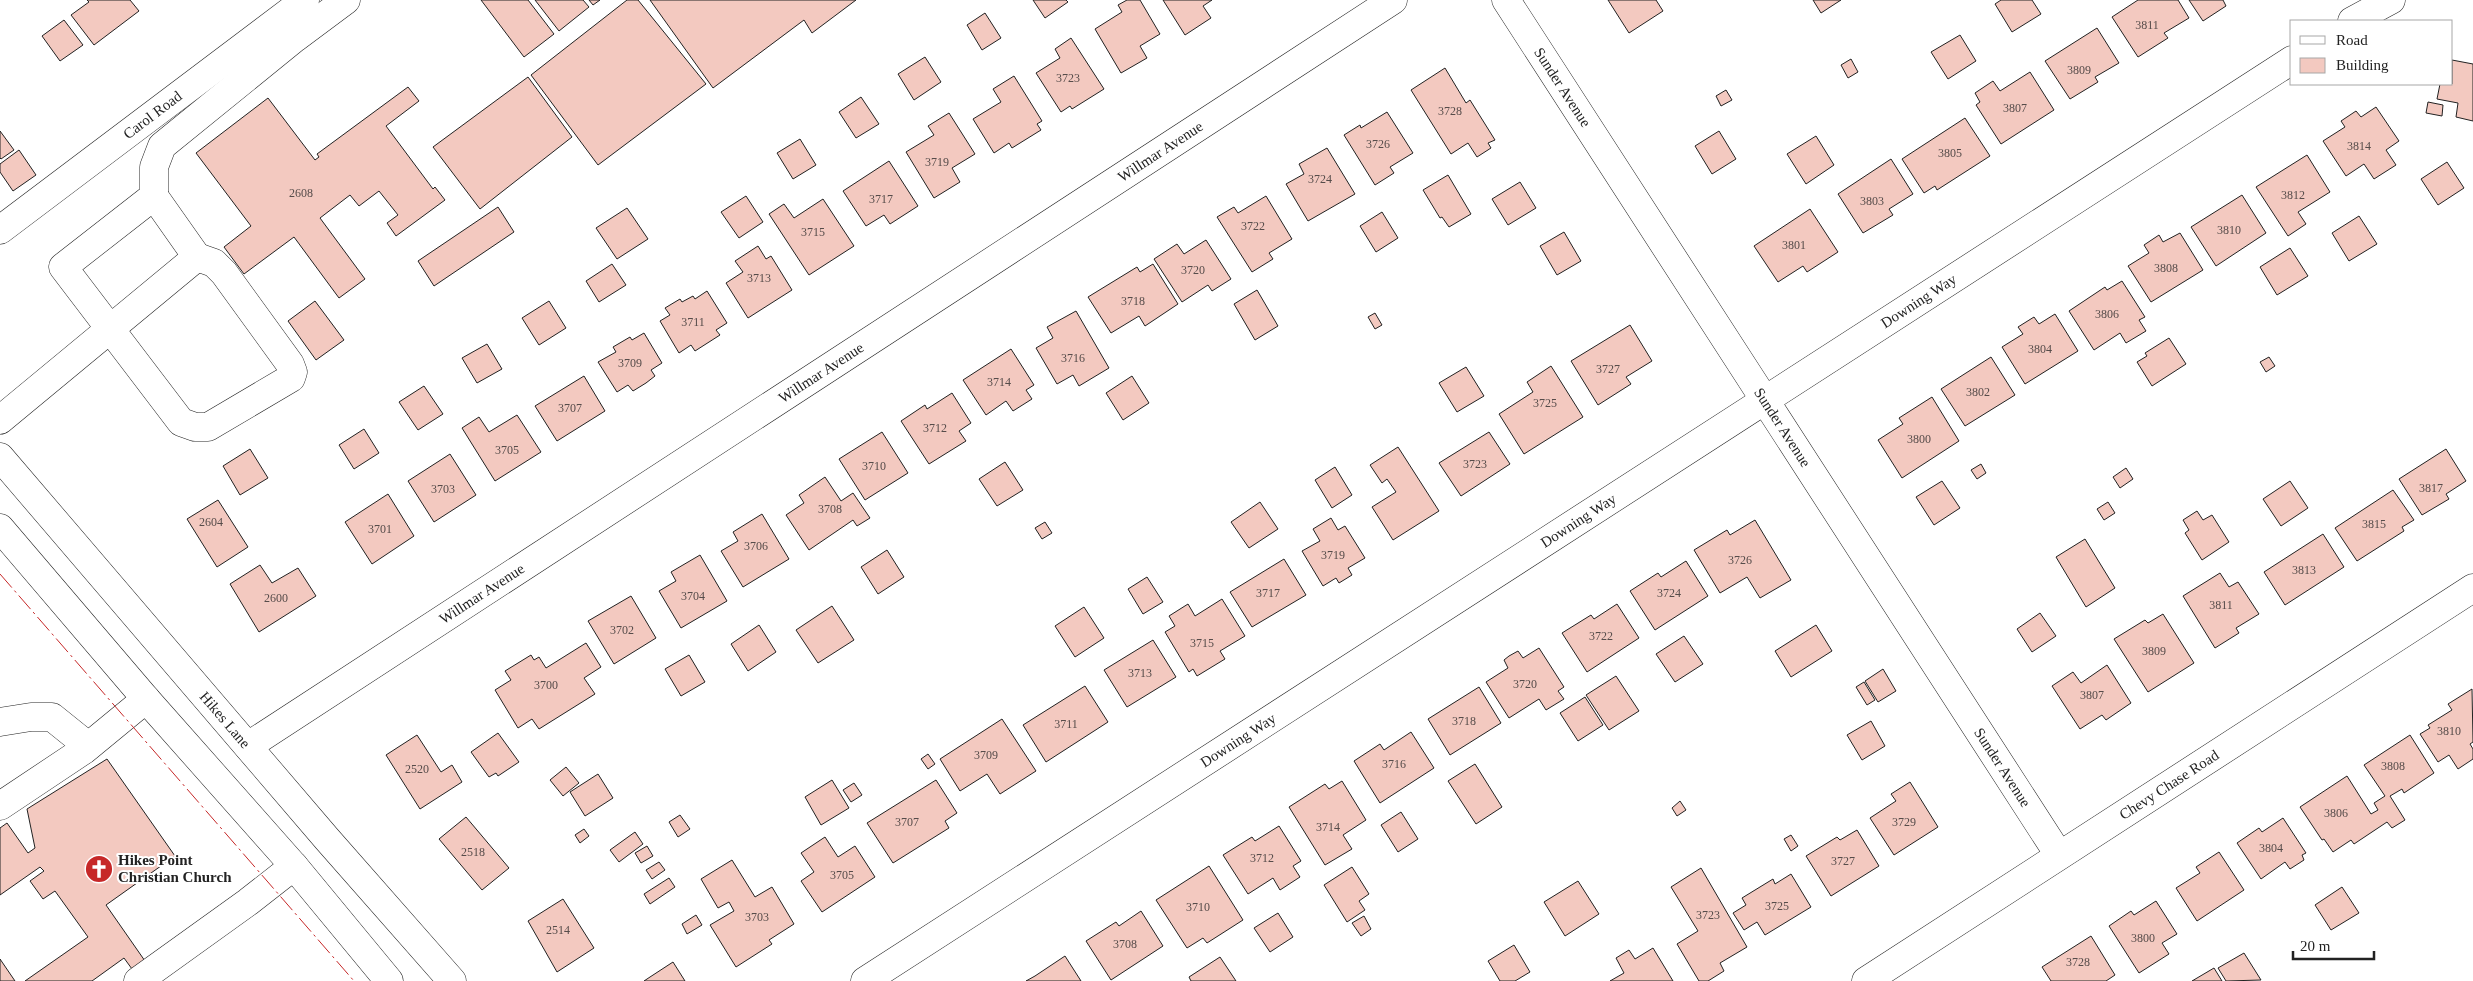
<svg xmlns="http://www.w3.org/2000/svg" width="2473" height="981" viewBox="0 0 2473 981" font-family="'Times New Roman',serif">
<rect width="100%" height="100%" fill="#fff"/>
<path fill="#f3c9c0" stroke="#222" d="M87,0H130L139,11L94,45L71,15L89,2Z
M481,0H528L554,34L524,57Z
M535,0H583L589,7L559,31Z
M589,0H600L593,5Z
M627,0H638L706,84L598,165L531,75Z
M650,0H856L812,33L804,20L713,88Z
M1033,0H1066L1068,2L1045,18Z
M1127,0H1140L1160,34L1140,46L1147,58L1121,73L1095,29L1122,12L1118,5Z
M1163,0H1212L1203,6L1211,18L1185,35Z
M1608,0H1656L1663,11L1629,33Z
M1813,0H1841L1821,13Z
M2001,0H2032L2041,14L2012,32L1995,4Z
M2138,0H2178L2189,18L2164,33L2168,38L2138,57L2112,17Z
M2189,0H2223L2226,6L2203,21Z
M985,13L1001,38L982,50L967,25Z
M64,20L83,45L60,61L42,36Z
M2097,28L2119,63L2095,77L2098,82L2070,99L2045,61Z
M1960,35L1976,61L1948,79L1931,52Z
M1071,38L1104,89L1072,109L1070,106L1061,112L1036,73L1060,58L1055,49Z
M925,57L941,82L914,100L898,74Z
M1851,59L1858,72L1848,78L1841,65Z
M2452,60L2473,64V121L2456,117L2458,103L2437,99L2440,84H2452Z
M1445,68L1466,103L1470,100L1495,140L1488,143L1491,148L1477,157L1468,143L1451,154L1411,90Z
M2030,72L2054,110L2001,144L1976,105L1980,102L1975,93L1993,81L2000,91Z
M1014,76L1042,121L1037,124L1041,130L1012,148L1009,143L994,153L973,119L1001,102L993,89Z
M528,77L572,137L480,209L433,147Z
M408,87L419,101L386,126L433,189L435,187L445,200L396,236L387,223L398,215L379,191L359,206L350,195L320,218L365,279L339,298L294,237L244,274L224,247L251,226L196,153L268,98L315,160L319,157L317,154Z
M1726,90L1732,100L1721,106L1716,96Z
M861,97L879,124L856,138L839,112Z
M2428,102L2443,105L2442,116L2426,113Z
M2376,107L2399,141L2386,150L2396,165L2374,179L2364,164L2346,176L2323,141L2345,127L2341,121L2356,111L2361,117Z
M1387,112L1413,153L1390,167L1394,173L1375,185L1344,135L1360,125L1361,128Z
M949,113L975,154L952,168L960,182L934,198L906,152L934,135L928,126Z
M1965,118L1990,156L1937,190L1935,186L1924,193L1902,159Z
M0,131L14,150L1,159L0,158Z
M1719,131L1736,159L1712,174L1695,146Z
M1816,136L1834,165L1806,184L1787,154Z
M800,139L816,165L793,179L777,153Z
M1327,148L1355,194L1308,221L1286,184L1304,174L1299,164Z
M19,150L36,175L13,191L0,172V164Z
M2307,155L2330,192L2298,212L2306,224L2288,236L2256,187Z
M1891,159L1913,194L1889,209L1893,215L1863,233L1838,194Z
M889,161L918,206L890,224L884,215L866,226L843,191Z
M2447,162L2464,188L2438,205L2421,179Z
M1448,175L1471,214L1449,227L1442,217L1440,218L1423,190Z
M1520,182L1536,208L1508,225L1492,199Z
M2242,195L2266,233L2216,266L2191,227Z
M746,196L763,222L739,238L721,212Z
M1266,196L1292,239L1269,253L1273,259L1252,272L1217,217L1234,207L1238,213Z
M823,199L854,246L809,275L769,214L784,204L794,218Z
M498,207L514,232L434,286L418,261Z
M627,208L648,239L617,259L596,228Z
M1810,209L1838,252L1807,272L1803,266L1778,282L1754,246Z
M1382,212L1398,238L1376,252L1360,226Z
M2359,216L2377,244L2349,261L2332,233Z
M1564,232L1581,261L1557,275L1540,246Z
M2180,233L2203,270L2151,302L2128,266L2149,253L2144,245L2159,235L2163,242Z
M1206,240L1231,279L1212,291L1208,285L1182,302L1154,259L1177,244L1184,254Z
M758,246L766,259L771,256L792,290L748,318L726,283L743,272L735,261Z
M2290,248L2308,276L2277,295L2260,267Z
M612,264L626,285L599,302L586,281Z
M1153,264L1178,304L1145,326L1139,316L1111,333L1088,297L1137,267L1140,272Z
M2122,281L2145,317L2139,320L2146,331L2126,343L2120,333L2094,350L2069,311L2105,287L2107,290Z
M1257,290L1278,326L1255,340L1234,304Z
M707,291L727,323L716,330L720,335L695,351L691,345L679,353L660,321L670,315L665,308L680,299L682,302L693,296L695,299Z
M315,301L344,340L316,360L288,321Z
M549,301L566,328L539,345L522,318Z
M1076,311L1109,368L1079,386L1073,375L1057,384L1036,348L1053,338L1047,327Z
M1375,313L1382,325L1375,329L1368,317Z
M2055,314L2078,351L2025,384L2002,347L2023,334L2018,327L2034,317L2039,324Z
M1630,325L1652,361L1626,377L1631,384L1598,405L1571,361Z
M644,333L662,363L651,370L655,376L646,383L633,391L628,385L617,392L598,362L616,352L613,347L630,337L632,340Z
M2169,338L2186,364L2152,386L2137,362L2147,356L2145,353Z
M487,344L502,369L477,383L462,358Z
M1011,349L1034,385L1026,390L1032,399L1013,411L1006,401L986,415L963,380Z
M1991,357L2015,395L1965,426L1941,389Z
M2269,357L2275,366L2266,372L2260,362Z
M1551,366L1583,417L1524,454L1499,414L1533,392L1527,382Z
M1466,367L1484,396L1457,412L1439,383Z
M584,376L605,411L557,441L535,406Z
M1132,376L1149,403L1123,420L1106,393Z
M424,386L443,414L418,430L399,402Z
M952,393L971,423L959,431L966,441L929,464L901,421L925,405L927,409Z
M1932,397L1959,441L1902,478L1878,440L1903,424L1899,418Z
M517,415L541,452L495,481L462,428L479,417L489,432Z
M364,429L379,453L354,469L339,445Z
M882,432L908,473L865,500L839,459Z
M1489,432L1510,464L1461,496L1439,463Z
M1398,447L1439,511L1393,540L1372,507L1396,492L1387,479L1382,483L1370,465Z
M250,449L268,478L240,495L223,466Z
M2446,449L2466,481L2446,494L2449,499L2422,515L2399,479Z
M450,454L476,495L434,522L408,481Z
M1005,462L1023,490L997,506L979,479Z
M1981,464L1986,473L1977,479L1971,470Z
M1335,467L1352,495L1332,508L1315,480Z
M2126,468L2133,479L2120,488L2113,477Z
M825,477L841,501L853,493L870,518L857,526L853,520L809,550L786,515L804,503L799,495Z
M1942,481L1960,508L1934,525L1916,497Z
M2290,481L2308,508L2281,526L2263,499Z
M2393,490L2414,520L2402,527L2404,531L2357,561L2335,528Z
M388,494L414,536L372,564L345,522Z
M218,500L248,547L217,567L187,519Z
M1260,502L1278,529L1249,548L1231,522Z
M2108,502L2115,513L2104,520L2097,509Z
M2197,511L2203,520L2212,515L2229,542L2202,560L2185,533L2189,530L2183,520Z
M762,514L789,559L743,587L721,551L738,541L733,532Z
M1331,518L1338,530L1345,526L1365,558L1348,568L1352,575L1339,583L1336,578L1323,586L1302,551L1320,541L1313,529Z
M1755,520L1791,580L1760,598L1747,577L1720,593L1694,550L1727,530L1730,535Z
M1045,522L1052,533L1042,539L1035,528Z
M2323,534L2344,567L2285,605L2264,572Z
M2085,539L2115,588L2086,607L2056,557Z
M887,550L904,577L878,594L861,567Z
M700,555L727,601L681,628L659,591L676,581L671,572Z
M1284,559L1306,595L1252,627L1230,592Z
M1686,561L1708,596L1655,630L1630,591L1658,573L1661,577Z
M260,565L272,583L298,568L316,596L259,632L230,584Z
M2220,573L2229,587L2238,582L2259,614L2236,628L2239,633L2215,648L2183,596Z
M1147,577L1163,602L1143,614L1128,589Z
M631,596L656,638L614,664L588,621Z
M1222,599L1245,636L1220,651L1225,659L1197,676L1193,669L1189,672L1165,632L1175,626L1169,616L1188,604L1195,616Z
M1617,604L1639,638L1587,672L1562,633L1591,615L1594,619Z
M832,606L854,640L818,663L796,630Z
M1084,607L1104,638L1075,657L1055,626Z
M2040,613L2056,636L2032,652L2017,629Z
M2163,614L2194,663L2148,692L2114,639L2145,620L2148,623Z
M759,625L776,652L748,671L731,644Z
M1816,625L1832,651L1791,677L1775,651Z
M1684,636L1703,664L1675,682L1656,654Z
M1153,640L1176,677L1127,707L1104,670Z
M586,643L601,667L584,678L595,694L539,729L532,719L518,728L495,690L511,680L505,671L531,655L534,660L539,657L546,668Z
M1539,648L1564,687L1558,691L1564,699L1546,710L1539,699L1509,718L1486,682L1508,668L1504,660L1509,656L1518,651L1523,658Z
M689,655L705,682L681,696L665,669Z
M2107,665L2131,703L2106,720L2102,715L2080,729L2052,686L2073,672L2081,683Z
M1883,669L1896,691L1878,702L1865,681Z
M1616,676L1639,711L1609,730L1586,695Z
M1864,682L1875,700L1867,705L1856,687Z
M1085,686L1108,722L1046,762L1023,725Z
M1479,687L1501,723L1450,755L1428,719Z
M2472,689L2473,742L2470,744L2473,749V759L2458,769L2449,755L2438,762L2420,734L2430,728L2428,725L2452,710L2448,704Z
M1585,697L1603,725L1578,741L1560,713Z
M1002,719L1036,771L1000,794L987,774L960,791L940,759Z
M1871,721L1885,746L1862,760L1847,735Z
M1411,732L1434,768L1380,803L1354,761L1380,744L1384,750Z
M498,733L519,762L498,776L496,773L489,777L471,752Z
M417,735L441,772L452,765L462,782L420,809L386,755Z
M2410,735L2434,773L2404,793L2402,789L2390,796L2405,820L2392,828L2387,822L2354,844L2351,840L2333,852L2324,839L2322,840L2300,807L2347,776L2371,814L2378,810L2374,803L2385,796L2364,765Z
M928,754L935,764L928,769L921,759Z
M107,759L175,856L106,905L145,961L132,969L124,958L92,981H25L88,937L55,891L43,899L30,881L44,871L40,867L0,895V828L7,823L28,853L35,848L27,809Z
M1475,764L1502,807L1476,824L1448,781Z
M566,767L579,783L563,796L550,780Z
M598,774L613,798L585,816L570,792Z
M832,780L849,808L821,825L805,797Z
M936,780L957,813L945,821L949,828L893,863L867,823Z
M1342,781L1366,820L1343,835L1352,849L1325,865L1289,807L1325,784L1329,789Z
M1910,782L1938,827L1894,855L1870,818L1896,801L1891,794Z
M854,783L862,795L851,802L843,790Z
M1680,801L1686,810L1677,816L1672,808Z
M1401,812L1418,839L1398,852L1381,825Z
M680,815L690,829L678,837L669,822Z
M466,817L509,868L482,890L439,839Z
M2283,818L2306,853L2302,855L2304,860L2290,869L2285,862L2261,879L2237,843L2259,828L2262,832Z
M1279,826L1301,861L1293,866L1300,877L1280,890L1273,878L1248,894L1223,855L1252,837L1255,841Z
M584,829L589,836L580,843L575,835Z
M1857,830L1879,866L1831,896L1806,856L1837,837L1840,840Z
M635,832L643,844L619,862L610,850Z
M1791,835L1798,846L1791,851L1784,839Z
M825,837L838,857L855,846L875,877L822,912L801,881L814,872L801,853Z
M647,846L653,856L641,863L635,853Z
M2219,852L2244,890L2197,921L2176,888L2200,873L2196,867Z
M732,860L755,897L772,887L794,924L769,940L772,944L736,967L710,925L734,911L729,902L718,908L701,879Z
M659,862L665,870L652,879L646,870Z
M1209,866L1243,920L1207,943L1203,938L1187,948L1156,900Z
M1352,867L1369,894L1359,901L1365,910L1347,922L1324,885Z
M1701,868L1747,947L1720,963L1724,971L1708,981H1699L1677,944L1698,931L1671,887Z
M1791,874L1811,907L1765,935L1757,922L1744,930L1733,913L1746,905L1742,898L1773,879L1775,884Z
M669,878L675,887L650,904L644,894Z
M1578,881L1599,914L1565,936L1544,902Z
M2342,887L2359,913L2331,930L2315,905Z
M563,899L594,948L557,972L528,921Z
M2156,901L2177,934L2162,943L2169,954L2139,973L2109,926L2131,911L2134,915Z
M1141,911L1163,946L1111,980L1086,941L1116,922L1119,926Z
M1278,913L1293,937L1270,952L1254,928Z
M696,915L702,925L687,934L682,924Z
M1364,916L1371,929L1361,936L1352,923Z
M2091,936L2115,975L2106,981H2051L2042,967Z
M1514,945L1530,972L1515,981H1500L1488,961Z
M1653,948L1673,981H1610L1624,973L1616,958L1629,950L1635,959Z
M2244,953L2261,980L2226,981L2218,968Z
M1065,956L1081,981H1026L1035,976Z
M1220,957L1236,981H1191L1189,977Z
M0,959L15,981H0Z
M673,962L685,981H644L650,977Z
M2214,968L2222,981H2192Z"/>
<g fill="none" stroke-linecap="round" stroke-linejoin="round">
<defs>
<g id="minor">
<path id="s1" d="M1506,0L2059,855"/>
<path d="M2352,21L2391,0"/>
<path d="M154,196L197,257"/>
<path id="s2" d="M0,230L305,0"/>
<path d="M0,420L197,257L214,263L224,273L290,364L293,372L291,378L208,427H195L181,422L63,267L154,196V167L162,146L295,38L346,0"/>
<path d="M0,722L31,717H52L88,746"/>
<path id="s3" d="M248,746L1393,0"/>
<path d="M0,806L84,750L146,699"/>
<path d="M138,981L248,902L294,866"/>
<path id="s4" d="M865,981L2292,60"/>
<path id="s5" d="M1866,981L2473,588"/>
</g>
<g id="major">
<path id="s6" d="M0,457L327,839L452,981"/>
<path d="M0,528L146,699L294,866L389,981"/>
</g>
</defs>
<use href="#minor" stroke="#222" stroke-width="29"/>
<use href="#major" stroke="#222" stroke-width="29"/>
<use href="#minor" stroke="#fff" stroke-width="28"/>
<use href="#major" stroke="#fff" stroke-width="28"/>
<path stroke="#c62828" stroke-width="1" stroke-dasharray="18 4 2.5 4" stroke-linecap="butt" d="M0,574L354,981"/>
</g>
<defs>
<symbol id="church-disc" viewBox="-11 -11 22 22"><circle r="9.5" fill="#c62828" stroke="#fff"/><path d="M-1.2-6h2.4v3.5h3.3v2.4h-3.3V6h-2.4V-.1h-3.3v-2.4h3.3Z" fill="#fff"/></symbol>
</defs>
<g fill-rule="evenodd">
<use href="#church-disc" x="83" y="853" width="32" height="32"/>
</g>
<g text-anchor="middle" dominant-baseline="central" stroke-width="4" stroke-linejoin="round" paint-order="stroke">
<g font-size="12" fill="#564c4a">
<text x="2147" y="25">3811</text>
<text x="2079" y="70">3809</text>
<text x="1068" y="78">3723</text>
<text x="2015" y="108">3807</text>
<text x="1450" y="111">3728</text>
<text x="1378" y="144">3726</text>
<text x="2359" y="146">3814</text>
<text x="1950" y="153">3805</text>
<text x="937" y="162">3719</text>
<text x="1320" y="179">3724</text>
<text x="301" y="193">2608</text>
<text x="2293" y="195">3812</text>
<text x="881" y="199">3717</text>
<text x="1872" y="201">3803</text>
<text x="1253" y="226">3722</text>
<text x="2229" y="230">3810</text>
<text x="813" y="232">3715</text>
<text x="1794" y="245">3801</text>
<text x="2166" y="268">3808</text>
<text x="1193" y="270">3720</text>
<text x="759" y="278">3713</text>
<text x="1133" y="301">3718</text>
<text x="2107" y="314">3806</text>
<text x="693" y="322">3711</text>
<text x="2040" y="349">3804</text>
<text x="1073" y="358">3716</text>
<text x="630" y="363">3709</text>
<text x="1608" y="369">3727</text>
<text x="999" y="382">3714</text>
<text x="1978" y="392">3802</text>
<text x="1545" y="403">3725</text>
<text x="570" y="408">3707</text>
<text x="935" y="428">3712</text>
<text x="1919" y="439">3800</text>
<text x="507" y="450">3705</text>
<text x="1475" y="464">3723</text>
<text x="874" y="466">3710</text>
<text x="2431" y="488">3817</text>
<text x="443" y="489">3703</text>
<text x="830" y="509">3708</text>
<text x="211" y="522">2604</text>
<text x="2374" y="524">3815</text>
<text x="380" y="529">3701</text>
<text x="756" y="546">3706</text>
<text x="1333" y="555">3719</text>
<text x="1740" y="560">3726</text>
<text x="2304" y="570">3813</text>
<text x="1268" y="593">3717</text>
<text x="1669" y="593">3724</text>
<text x="693" y="596">3704</text>
<text x="276" y="598">2600</text>
<text x="2221" y="605">3811</text>
<text x="622" y="630">3702</text>
<text x="1601" y="636">3722</text>
<text x="1202" y="643">3715</text>
<text x="2154" y="651">3809</text>
<text x="1140" y="673">3713</text>
<text x="1525" y="684">3720</text>
<text x="546" y="685">3700</text>
<text x="2092" y="695">3807</text>
<text x="1464" y="721">3718</text>
<text x="1066" y="724">3711</text>
<text x="2449" y="731">3810</text>
<text x="986" y="755">3709</text>
<text x="1394" y="764">3716</text>
<text x="2393" y="766">3808</text>
<text x="417" y="769">2520</text>
<text x="2336" y="813">3806</text>
<text x="907" y="822">3707</text>
<text x="1904" y="822">3729</text>
<text x="1328" y="827">3714</text>
<text x="2271" y="848">3804</text>
<text x="473" y="852">2518</text>
<text x="1262" y="858">3712</text>
<text x="1843" y="861">3727</text>
<text x="842" y="875">3705</text>
<text x="1777" y="906">3725</text>
<text x="1198" y="907">3710</text>
<text x="1708" y="915">3723</text>
<text x="757" y="917">3703</text>
<text x="558" y="930">2514</text>
<text x="2143" y="938">3800</text>
<text x="1125" y="944">3708</text>
<text x="2078" y="962">3728</text>
</g>
<g font-size="15" fill="#222" stroke="#fff">
<text stroke="none"><textPath href="#s1" startOffset="104">Sunder Avenue</textPath></text>
<text stroke="none"><textPath href="#s2" startOffset="191">Carol Road</textPath></text>
<text stroke="none"><textPath href="#s3" startOffset="1089">Willmar Avenue</textPath></text>
<text stroke="none"><textPath href="#s4" startOffset="1254">Downing Way</textPath></text>
<text stroke="none"><textPath href="#s3" startOffset="684">Willmar Avenue</textPath></text>
<text stroke="none"><textPath href="#s1" startOffset="509">Sunder Avenue</textPath></text>
<text stroke="none"><textPath href="#s4" startOffset="849">Downing Way</textPath></text>
<text stroke="none"><textPath href="#s3" startOffset="279">Willmar Avenue</textPath></text>
<text stroke="none"><textPath href="#s6" startOffset="346">Hikes Lane</textPath></text>
<text stroke="none"><textPath href="#s4" startOffset="444">Downing Way</textPath></text>
<text stroke="none"><textPath href="#s1" startOffset="914">Sunder Avenue</textPath></text>
<text stroke="none"><textPath href="#s5" startOffset="361">Chevy Chase Road</textPath></text>
</g>
<g font-size="15" font-weight="bold" fill="#222" stroke="#fff" text-anchor="start">
<text x="118" y="860">Hikes Point<tspan x="118" dy="17">Christian Church</tspan></text>
</g>
</g>
<rect x="2290" y="20" width="162" height="65" fill="#ffffff" stroke="#a7a7a7"/>
<rect x="2300" y="36" width="25" height="8" fill="#ffffff" stroke="#a7a7a7"/>
<text x="2336" y="45" font-size="15" fill="#222222">Road</text>
<rect x="2300" y="58" width="25" height="15" fill="#f3c9c0" stroke="#a7a7a7"/>
<text x="2336" y="70" font-size="15" fill="#222222">Building</text>
<path d="M2293 951v8h81v-8" fill="none" stroke="#222222" stroke-width="2.5"/>
<text x="2300" y="951" font-size="15" fill="#222222" stroke="#ffffff" stroke-width="4" paint-order="stroke">20 m</text>
</svg>
